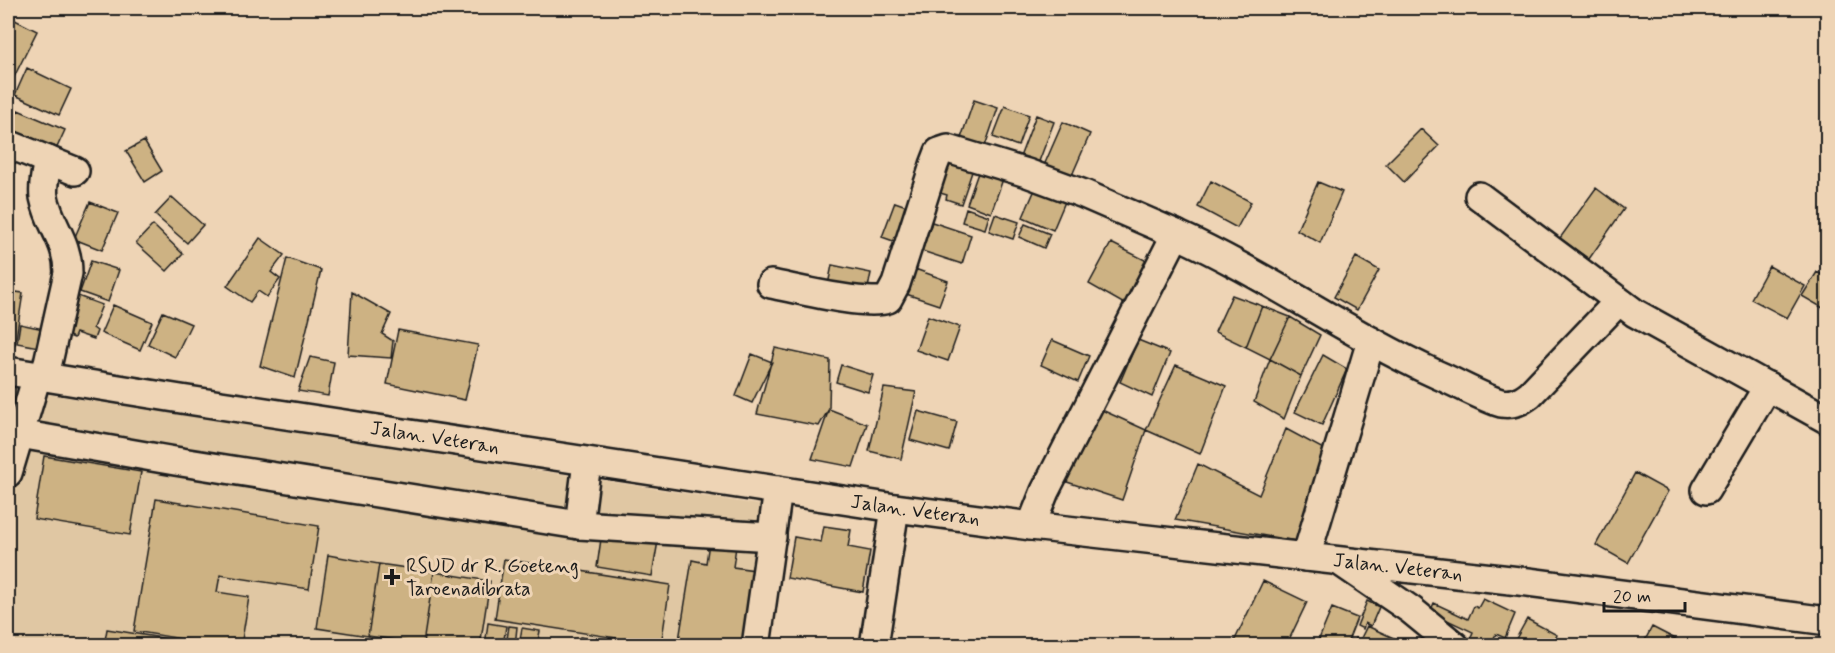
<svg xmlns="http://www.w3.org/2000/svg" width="1835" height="653" viewBox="0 0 1835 653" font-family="Mynerve,sans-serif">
<rect width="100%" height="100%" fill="#eed4b5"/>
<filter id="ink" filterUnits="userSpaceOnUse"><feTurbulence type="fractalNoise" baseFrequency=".0167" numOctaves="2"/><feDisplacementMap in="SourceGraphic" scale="12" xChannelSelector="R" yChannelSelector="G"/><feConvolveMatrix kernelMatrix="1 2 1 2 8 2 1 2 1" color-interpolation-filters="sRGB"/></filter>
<g filter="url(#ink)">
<path fill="#e0c7a3" d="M8,388L786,509L766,645H8Z"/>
<path fill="#cdb283" stroke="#1c1c1c" stroke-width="1.5" d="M11,18L37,31L11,83L8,81V24Z
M27,68L71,89L59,115L15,95Z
M974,100L998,108L983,152L959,144Z
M1005,106L1029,115L1018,146L993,137Z
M18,110L65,130L54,154L8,133Z
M1036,115L1054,122L1038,164L1020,157Z
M1063,122L1090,134L1069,182L1042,170Z
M1421,129L1439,146L1404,182L1386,164Z
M144,141L162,171L145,182L126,151Z
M948,157L974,166L961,204L946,199L947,195L937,192Z
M979,170L1003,179L991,213L967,204Z
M1211,181L1251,202L1237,228L1198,207Z
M1318,182L1342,192L1320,243L1297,230Z
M1037,185L1067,197L1053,230L1023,217Z
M1596,188L1624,209L1589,259L1560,238Z
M172,197L203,225L187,243L155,215Z
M90,202L118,213L102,250L74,239Z
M895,202L912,208L899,243L882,237Z
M966,208L989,216L985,229L962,222Z
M995,214L1019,222L1013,239L989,231Z
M932,222L971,235L962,264L922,251Z
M1025,224L1050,234L1044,248L1019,237Z
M153,225L183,254L167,271L136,243Z
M260,238L284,255L271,272L280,279L267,297L258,291L250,302L227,286Z
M1111,243L1149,262L1126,305L1089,284Z
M1356,257L1379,270L1357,310L1334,297Z
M287,258L321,270L295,378L260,366Z
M91,261L119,270L108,302L80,292Z
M832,265L871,273L866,298L827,290Z
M1769,266L1805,286L1787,318L1751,299Z
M915,269L948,281L939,305L906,294Z
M1817,272L1828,278V311L1802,296Z
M8,291L23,293L15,344L8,343Z
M352,292L391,314L382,334L393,341L391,358L348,355Z
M75,295L102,305L93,328L97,331L94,339L76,333L74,338L61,333Z
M1232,295L1262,306L1246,347L1215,332Z
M113,305L152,322L140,350L101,333Z
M1262,306L1290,317L1270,359L1246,347Z
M163,312L191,324L175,357L148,344Z
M928,316L960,327L948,361L916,350Z
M1290,317L1320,335L1301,376L1270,359Z
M20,324L53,331L49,349L17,343Z
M398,330L478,345L465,400L387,384Z
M1052,340L1089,356L1078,382L1041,365Z
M1138,340L1170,353L1152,397L1120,382Z
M775,348L830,360L829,409L819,426L757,414Z
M752,354L772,362L752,403L736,396Z
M1323,355L1347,369L1322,425L1295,412Z
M310,357L334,362L328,396L298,391Z
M1270,359L1301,376L1284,419L1254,402Z
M841,365L873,375L868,392L836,382Z
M1176,365L1226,386L1200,454L1146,430Z
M884,388L916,392L901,459L869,451Z
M1093,406L1146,430L1122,500L1058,479Z
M829,409L867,424L853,467L812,459Z
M918,411L957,422L949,451L910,440Z
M1286,429L1329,452L1301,542L1175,520L1198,464L1259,495Z
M44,456L141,472L130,535L34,519Z
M1635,473L1668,491L1628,563L1596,545Z
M156,499L319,526L309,589L220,575L217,592L249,597L241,646H223L134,631Z
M824,526L851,530L848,547L870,551L863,592L787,578L794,537L821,542Z
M602,532L658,541L652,576L597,567Z
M710,536L737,540L733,567L755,570L743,646H678L692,560L706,563Z
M328,555L379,564L368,636L317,628Z
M504,559L670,585L661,645L495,619Z
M379,564L434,572L423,644L368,636Z
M434,572L490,581L480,646L423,644Z
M1263,581L1307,602L1286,646H1232Z
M1483,599L1515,614L1505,638L1496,634L1490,646H1467L1473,632L1430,612L1434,603L1468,619L1474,606L1478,608Z
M1367,601L1379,607L1371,626L1365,623L1363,629L1357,626Z
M1332,608L1357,618L1346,646L1317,644Z
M1527,619L1557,635L1552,646H1512Z
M488,623L506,626L503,646H485Z
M509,626L517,627L515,646H506Z
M1367,626L1398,640L1396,646H1353L1356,638L1360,640Z
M1652,627L1689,646H1642Z
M522,628L540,631L537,646H519Z
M107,629L210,646H104Z
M580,637L636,646H579Z"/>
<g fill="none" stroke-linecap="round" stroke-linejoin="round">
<defs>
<g id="minor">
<path d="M8,144L75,171"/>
<path d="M1479,196L1635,313L1828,420"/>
<path d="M771,284C797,289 866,307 888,299L896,284L934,165L939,152L948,149L1027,173L1084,194L1176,234"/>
<path id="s1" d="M8,371L181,399L895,508L1031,526L1528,582L1828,621"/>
<path d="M45,376L68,273C68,240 50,227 44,197C42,186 46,171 48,160"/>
<path d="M8,432L175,461L579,525L772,537"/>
<path d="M8,473L37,376"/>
<path d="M1706,490L1768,386"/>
<path d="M579,525L587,462"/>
<path d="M1031,526L1045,491L1176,234C1267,275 1348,334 1438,375C1455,382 1485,399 1501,403C1513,405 1521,401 1530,394L1618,302"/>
<path d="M1306,557L1371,341"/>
<path d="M1342,563L1411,610L1455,646"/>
<path d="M756,646L778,490"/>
<path d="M874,646L895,508"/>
</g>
</defs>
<use href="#minor" stroke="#1c1c1c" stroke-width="32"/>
<use href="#minor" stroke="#eed4b5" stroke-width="27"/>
</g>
</g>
<path fill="#1c1c1c" stroke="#eed4b5" stroke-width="2" d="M389 568h6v6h6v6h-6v6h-6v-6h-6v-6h6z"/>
<g text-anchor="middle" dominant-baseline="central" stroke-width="6" stroke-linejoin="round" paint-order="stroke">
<g font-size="20" fill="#1c1c1c" stroke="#eed4b5">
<text stroke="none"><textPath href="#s1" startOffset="432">Jalan. Veteran</textPath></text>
<text stroke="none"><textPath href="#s1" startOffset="918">Jalan. Veteran</textPath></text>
<text stroke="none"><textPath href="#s1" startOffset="1404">Jalan. Veteran</textPath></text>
</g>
<g font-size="20" fill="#1c1c1c" stroke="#eed4b5" text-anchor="start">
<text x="406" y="566">RSUD dr R. Goeteng<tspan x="406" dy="23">Taroenadibrata</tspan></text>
</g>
</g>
<rect width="1835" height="653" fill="none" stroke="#eed4b5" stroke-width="30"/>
<rect x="15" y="15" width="1805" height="623" fill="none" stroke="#1c1c1c" stroke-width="2" filter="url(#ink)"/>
<path d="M1604 602v9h81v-9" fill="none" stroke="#1c1c1c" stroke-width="3"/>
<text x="1613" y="602" font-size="18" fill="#1c1c1c" stroke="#eed4b5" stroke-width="4.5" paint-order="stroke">20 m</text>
</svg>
